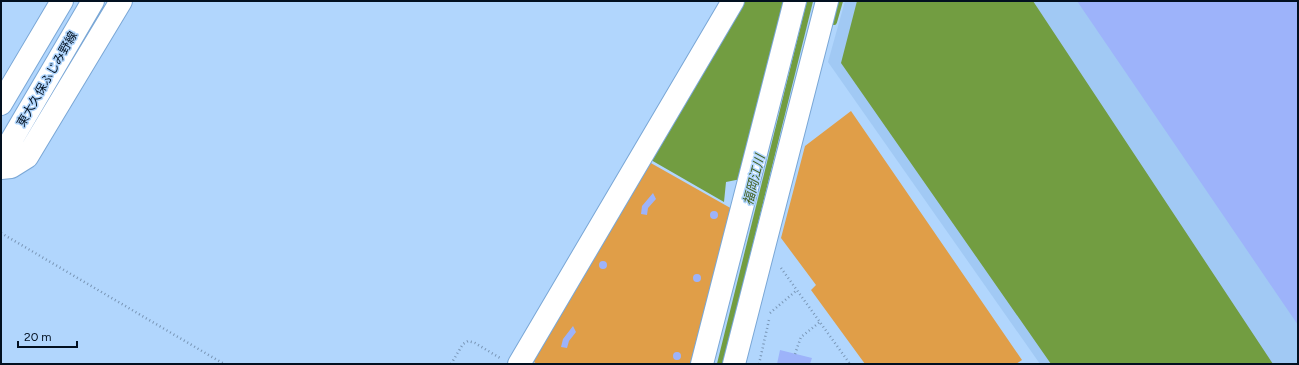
<svg xmlns="http://www.w3.org/2000/svg" width="1299" height="365" viewBox="0 0 1299 365" font-family="Figtree,'Noto Sans JP',sans-serif">
<rect width="100%" height="100%" fill="#b1d6fd"/>
<path fill="#a1c9f4" d="M845,1H1298V364H1040L828,62Z"/>
<path fill="#e09e48" d="M851,111L1022,360L1016,364H865L811,290L816,285L781,238L805,146Z
M649,162L734,210L694,364H537L531,360Z"/>
<path fill="#729d41" d="M744,1H787L741,179L726,182L724,202L651,160Z
M857,1H1033L1273,364H1051L841,63Z"/>
<g fill="none" stroke-linecap="round" stroke-linejoin="round">
<path stroke="#729d41" stroke-width="6" d="M834,22L840,1
M720,364L810,1"/>
</g>
<path fill="#9db3fa" d="M1077,1H1298V325Z
M653,193L656,199L648,208L647,215L641,214L642,206Z
M710 215a4 4 0 1 1 8 0a4 4 0 1 1-8 0Z
M599 265a4 4 0 1 1 8 0a4 4 0 1 1-8 0Z
M693 278a4 4 0 1 1 8 0a4 4 0 1 1-8 0Z
M573,326L576,332L569,341L567,348L561,347L563,339Z
M780,350L812,358L810,364H777Z
M673 356a4 4 0 1 1 8 0a4 4 0 1 1-8 0Z"/>
<g fill="none" stroke-linecap="round" stroke-linejoin="round">
<defs>
<path id="minor" d="M519,364L733,1
M702,364L795,1
M734,364L827,1"/>
<path id="major" d="M1,104L62,1
M1,158L93,1
M1,168L11,167L27,157L121,1"/>
</defs>
<use href="#minor" stroke="#7aa7d6" stroke-width="24"/>
<use href="#major" stroke="#7aa7d6" stroke-width="24"/>
<path stroke="#7895b5" stroke-width="2.5" stroke-dasharray="1 3" stroke-linecap="butt" d="M1,233L224,364
M781,268L850,364
M770,313L797,290
M795,354L801,337L820,322
M451,364L463,344L468,341L475,343L500,358
M759,364L769,320"/>
<use href="#minor" stroke="#fff" stroke-width="22"/>
<use href="#major" stroke="#fff" stroke-width="22"/>
</g>
<g text-anchor="middle" dominant-baseline="central" stroke-width="3" stroke-linejoin="round" paint-order="stroke">
<g font-size="12" fill="#021020" stroke="#b1d6fd">
<text transform="translate(47 79) rotate(-60)">東大久保ふじみ野線</text>
</g>
<g font-size="13" font-style="italic" fill="#426021" stroke="#b1d6fd">
<text transform="translate(754 180) rotate(-76)">福岡江川</text>
</g>
</g>
<rect width="1299" height="365" fill="none" stroke="#021020" stroke-width="4"/>
<path d="M18 341v6h59v-6" fill="none" stroke="#021020" stroke-width="2"/>
<text x="24" y="341" font-size="12" fill="#021020" stroke="#b1d6fd" stroke-width="3" paint-order="stroke">20 m</text>
</svg>
